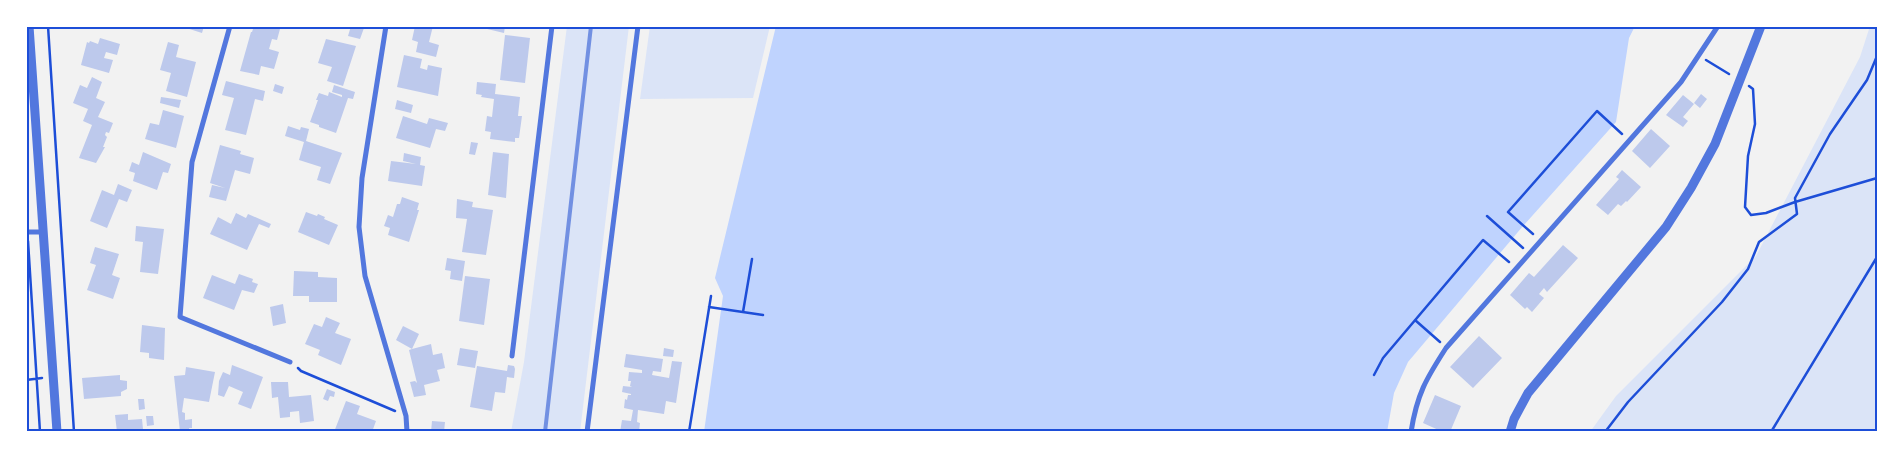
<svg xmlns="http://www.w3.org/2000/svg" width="1903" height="458" viewBox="0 0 1903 458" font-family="'IBM Plex Serif',serif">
<rect width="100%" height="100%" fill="#f2f2f2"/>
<path fill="#dbe4f7" d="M567,26H629L580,432H511L524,362Z
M650,26H770L753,98L640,99Z
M1870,26H1877V432H1590L1616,396L1756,256L1860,57Z"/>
<path fill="#bfd3fe" d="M776,26H1635L1629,38L1616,122L1523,226L1408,362L1394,393L1387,432H704L723,296L715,278Z"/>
<path fill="#bdc9ec" d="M180,26H204L202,33Z
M254,26H272L280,29L277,40L272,39L269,49L279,52L274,69L261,66L259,75L240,71L251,32H252Z
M351,26L364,28L360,39L348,36Z
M415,26H433L429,42L439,45L436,57L416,52L418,42L412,40Z
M484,26H505L504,33L483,28Z
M505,35L530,38L525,83L500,80Z
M100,38L120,44L117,55L106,52L104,58L113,60L109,73L81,65L87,42L89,43L90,41L98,44Z
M326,39L356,46L343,86L327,81L332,67L318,63Z
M168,42L179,45L176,57L196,62L187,97L166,91L171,73L160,70Z
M404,55L422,59L420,68L427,70L428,65L442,68L438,96L397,87Z
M92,77L102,82L96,98L105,102L98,117L113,123L109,133L106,132L105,135L107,137L103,147H105L96,163L79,158L92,125L83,121L88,109L73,103L80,85L87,88Z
M226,81L265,91L263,101L255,99L246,135L225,130L234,98L222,95Z
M477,82L496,84L495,94L520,97L518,116H522L519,138H515V142L490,139L491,132L485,131L487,116L492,117L494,99L481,97L482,95L476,94Z
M275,84L284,87L282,94L273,91Z
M334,85L355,92L353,99L348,98L336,133L319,127V125L310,122L318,100H316L319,93L328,96L329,92L342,97V95L332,92Z
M1701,94L1707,99L1700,108L1694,103Z
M1683,95L1694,104L1683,117L1688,121L1683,127L1666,115Z
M161,97L181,100L179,108L160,103Z
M397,100L413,105L411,113L395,109Z
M163,110L184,116L176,148L145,139L150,123L159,125Z
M403,116L427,124L429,118L448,123L445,131L436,129L430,148L396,138Z
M288,126L300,130L301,127L309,129L306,141L342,153L330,184L317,180L321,167L299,160L304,142L285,136Z
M1651,129L1670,146L1650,168L1632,151Z
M471,142L478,143L475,155L469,154Z
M220,145L241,151L240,154L254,158L250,174L235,170L226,201L209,197L212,185L225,188L210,183Z
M143,152L171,164L168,173L163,172L157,190L133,181L135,173L129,171L132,162L139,165Z
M493,152L509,154L506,198L488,195Z
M404,153L421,157L420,165L425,166L422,186L388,181L391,161L416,164L403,161Z
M1622,170L1641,187L1627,202L1626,201L1621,206L1618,204L1608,215L1596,205L1619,179L1616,177Z
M118,184L132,190L127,202L119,199L107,228L90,221L102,190L114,195Z
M402,197L419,203L417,210H419L409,242L388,235L390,228L384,226L388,215L393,217L397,204H400Z
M457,199L473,202L472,207L493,210L486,255L462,252L467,219L456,218Z
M306,212L317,216L318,214L325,217L324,219L338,225L329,245L298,232Z
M236,213L246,218L248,214L271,224L269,228L259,224L247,250L210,234L218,217L231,224Z
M136,226L164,229L158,274L140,272L143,242L135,241Z
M1563,245L1578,258L1547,292L1544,288L1539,294L1544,298L1532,312L1527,307L1525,309L1510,295L1529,273L1534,277Z
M95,247L119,254L112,275L120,278L113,299L87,290L96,265L90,263Z
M447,258L465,261L462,281L450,279L451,271L445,270Z
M294,271L318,272V277L337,278V302H309V296H293Z
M239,274L253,279L252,282L258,284L254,293L242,290L234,310L203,298L212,275L235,284Z
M465,276L490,279L484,325L459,321Z
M283,304L286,323L273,326L270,307Z
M326,317L340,323L335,333L351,339L341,365L318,355L320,350L305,344L314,324L322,327Z
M142,325L165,328L164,360L149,358V353L140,352Z
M403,326L419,334L412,349L431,344L433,355L442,353L445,368L437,370L440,381L424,385L426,395L414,397L410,382L415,381L417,383L409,350L412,349L396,340Z
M1479,336L1502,358L1473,388L1450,367Z
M460,348L478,351L475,368L457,365Z
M664,348L674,350L673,357L663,356Z
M626,354L663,359L661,372L653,371L652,375L669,378L672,361L682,362L676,403L666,401L664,414L638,410L637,422L640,423L639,432H620L622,420L631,421L633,410L624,408L625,399L627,400L628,395H631V394L622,392L623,386L632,387L630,386L631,381H628L629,372L642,373V370L624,367Z
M232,365L263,377L251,409L238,404L243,392L229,386L224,397L218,395L219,381L223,372L230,375Z
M508,365L514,366L515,369L514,378L507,377L505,393L495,392L492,411L470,407L477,366L507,371Z
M186,367L215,372L209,402L184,398L182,412L185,413V420L192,419V428H189L190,432H180L174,376L185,375Z
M120,375V380L127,381V389L121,392V396L84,399L82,378Z
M271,382H288L289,397L311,395L314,421L300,423L299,411L290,412V417L280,418L278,397L272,398Z
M327,389L335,392L334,397L330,396L328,401L323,399Z
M1435,395L1461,406L1450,432H1443L1423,423Z
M138,399H144L145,409L139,410Z
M346,401L360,406L357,414L376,421L372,432H334Z
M128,414V420L142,419L143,429L137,430V432H117L115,415Z
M146,416H153L154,425L147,426Z
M432,421L445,422L444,432H431Z"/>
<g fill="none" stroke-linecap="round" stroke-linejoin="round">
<path stroke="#1d4ed8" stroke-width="2.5" d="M48,26L74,432
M1706,60L1729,74
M1749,86L1753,89L1755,124L1748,156L1745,207L1751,215L1766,213L1795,202L1877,178
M1487,216L1523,248
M1533,234L1508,212L1597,111L1622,134
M28,241L40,432
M709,307L763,315
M743,312L752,259
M1415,320L1440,342
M298,368L301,371L395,411
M1374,375L1383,358L1483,240L1509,262
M26,380L42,378
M689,432L711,296
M1605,432L1628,402L1722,302L1748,269L1759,242L1797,214L1795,198L1830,134L1867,80L1877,56
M1771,432L1877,257"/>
<path stroke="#5277de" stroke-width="5" d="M230,26L192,162L180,317L290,362
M386,26L362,178L359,227L365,276L406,416L407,432
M26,232H43
M512,356L552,26
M587,432L638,26
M1411,432C1417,394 1426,379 1446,348L1681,82L1718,26"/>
<path stroke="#5277de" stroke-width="9" d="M29,26L57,432
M1510,432L1514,419L1528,393L1666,227L1691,188L1715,144L1761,26"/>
<path stroke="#7290e2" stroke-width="4" d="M545,432L591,26"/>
</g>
<rect width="1903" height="458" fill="none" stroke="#ffffff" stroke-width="55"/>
<rect x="28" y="28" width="1848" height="402" fill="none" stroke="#1d4ed8" stroke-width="2"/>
</svg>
